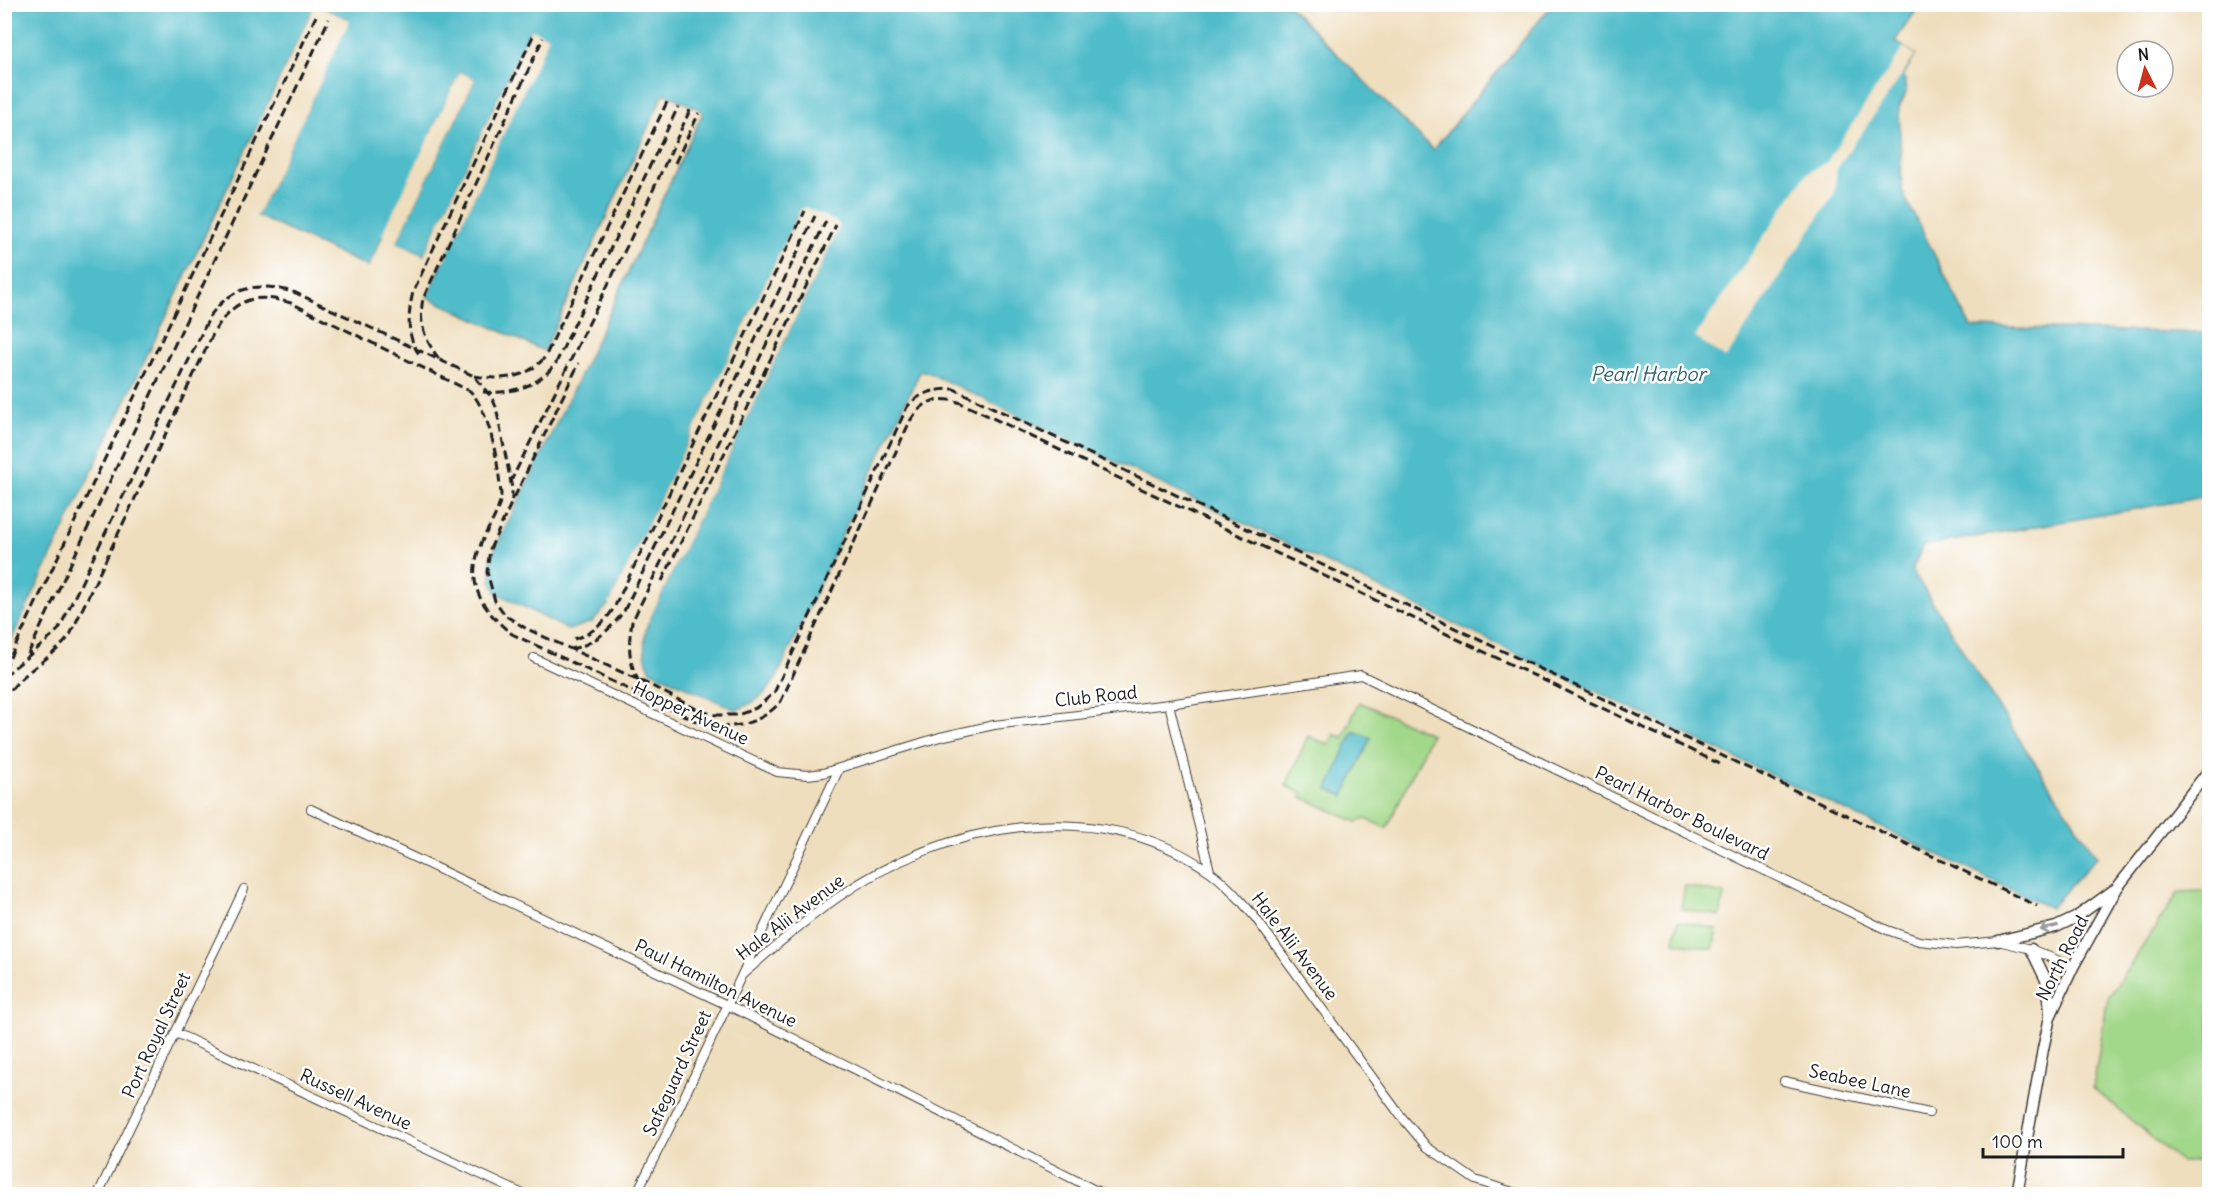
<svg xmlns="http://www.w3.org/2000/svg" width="2214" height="1199" viewBox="0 0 2214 1199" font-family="Delius,sans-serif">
<rect width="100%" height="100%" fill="#fff"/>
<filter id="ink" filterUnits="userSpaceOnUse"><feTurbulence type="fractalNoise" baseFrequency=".0167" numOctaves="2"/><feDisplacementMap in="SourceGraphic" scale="12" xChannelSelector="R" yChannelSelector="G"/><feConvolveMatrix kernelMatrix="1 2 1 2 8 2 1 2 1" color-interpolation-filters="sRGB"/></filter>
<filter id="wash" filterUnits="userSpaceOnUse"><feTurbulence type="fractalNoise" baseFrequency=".008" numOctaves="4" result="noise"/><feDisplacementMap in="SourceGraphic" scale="24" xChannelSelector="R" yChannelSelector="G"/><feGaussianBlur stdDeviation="1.35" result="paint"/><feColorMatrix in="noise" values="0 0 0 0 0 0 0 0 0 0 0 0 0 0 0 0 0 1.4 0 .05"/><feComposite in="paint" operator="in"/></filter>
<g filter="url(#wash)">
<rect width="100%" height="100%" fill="#efdebd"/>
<path fill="#a2d889" stroke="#5f7a52" stroke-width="1.5" d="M1359,702L1431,734L1387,828L1366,819L1357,822L1301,797L1302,793L1286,786L1308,736L1329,745L1334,734L1343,738Z
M1685,886L1724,894L1720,916L1681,909Z
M2204,891L2210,898L2209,1161L2181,1162L2093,1088L2108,998L2179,892Z
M1678,921L1717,929L1713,949L1674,942Z"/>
<path fill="#4fbcc9" stroke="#366c72" stroke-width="1.5" d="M5,5H315L5,653Z
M317,5H1288L1433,150L1552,5H1920L1895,41L1916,55L1904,74L1906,93L1899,107L1902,191L1971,327L2209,333V496L1923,546L1912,570L2002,713L2097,857L2050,908L925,371L920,372L843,533L777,677C765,696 756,702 736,710L651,671C642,655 643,639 648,622L840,226L801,209L609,604L592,622L568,630L497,593L491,581V557L583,369L702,114V111L667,94L663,95L544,351L427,297L548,37L531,29L424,255L397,242L475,79L460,72L368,267L257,216L349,20Z
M1353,731L1371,738L1344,796L1328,789Z"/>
<path fill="#efdebd" d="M315,5L350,20L257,216L254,215L346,21L317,8L225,201L223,200Z
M531,29L549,37L443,263L440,262L545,39L533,33L427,256L424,255Z
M1904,47L1916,55L1837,168L1834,194L1726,358L1695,337L1807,173L1826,163Z
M460,72L475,79L397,242L394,240L471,80L462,76L385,236L382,235Z
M805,207L838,223L840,226L648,622L645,621L836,225L803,211L612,605L609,604L801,209Z"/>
</g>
<g filter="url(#ink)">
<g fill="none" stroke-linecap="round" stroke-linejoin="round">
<defs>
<path id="minor" d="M534,658L777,772L808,775L823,773L940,737L994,725L1169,704L1361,675L1887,930L1919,941L1956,945L1998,941L2031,949L2073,967
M1169,704L1210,871
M311,809L727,1005L1103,1194
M742,975C773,948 804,921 837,898C943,823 1098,793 1209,871C1226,883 1240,900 1254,916L1400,1115L1427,1147L1475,1180L1519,1194
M176,1033L523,1194
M1784,1081L1929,1113
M98,1194L244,889
M636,1194L669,1129L839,769"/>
<path id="tertiary" d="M1998,941L2056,927L2075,918L2114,890
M2031,949L2048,984L2050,1014
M2017,1194L2043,1049L2050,1017L2073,967L2117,888L2210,769"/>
</defs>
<use href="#minor" stroke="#3c3934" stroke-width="10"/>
<use href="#tertiary" stroke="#3c3934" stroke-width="13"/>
<use href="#minor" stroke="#fff" stroke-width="8"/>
<use href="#tertiary" stroke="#fff" stroke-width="10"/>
<path stroke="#1c1c1c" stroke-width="3" stroke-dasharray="9 4.5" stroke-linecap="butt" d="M675,163L699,113
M419,354C406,336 408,313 413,292L534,34
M439,359C425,340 418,323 423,299L543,38
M474,376C501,380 526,380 545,357L667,102
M483,392C511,394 538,387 556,363L678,107
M510,483L630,240L690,110
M514,498L579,363
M662,581L836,225
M574,639C592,634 606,622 615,606L805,211
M570,649C594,645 610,630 624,611L815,216
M28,654L329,19
M4,670L317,14
M4,676L48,640L59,629L210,316C233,284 261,282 296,293L474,376L492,398L496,407L512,488V498L510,506L490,549L487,572L495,601L506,616L527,629L652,686L700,711L716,715H738L756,708L774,693L907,407C920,392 936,389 954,389L2037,906
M639,682C628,662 628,643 632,622L826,221
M11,690C27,668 55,657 70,635L214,332C234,299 254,292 291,303L470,391C491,413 498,464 501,494C500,510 491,523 484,537C464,579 477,606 512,634L702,724C730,731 762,724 781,701L910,421C924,400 937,395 961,403L1722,765"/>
</g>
<defs><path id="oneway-shaft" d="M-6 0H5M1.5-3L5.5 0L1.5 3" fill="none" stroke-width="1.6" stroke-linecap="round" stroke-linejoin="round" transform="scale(1.5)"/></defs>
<use stroke="#999" href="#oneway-shaft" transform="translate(2049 928) rotate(167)"/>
</g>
<g text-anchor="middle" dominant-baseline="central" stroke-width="5" stroke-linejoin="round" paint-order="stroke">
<g font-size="18" fill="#1c1c1c" stroke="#fff">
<text transform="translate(1096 696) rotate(-6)">Club Road</text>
<text transform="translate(691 713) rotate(25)">Hopper Avenue</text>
<text transform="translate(1682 813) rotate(26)">Pearl Harbor Boulevard</text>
<text transform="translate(790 917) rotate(-37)">Hale Alii Avenue</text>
<text transform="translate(1295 946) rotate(53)">Hale Alii Avenue</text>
<text transform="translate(2062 958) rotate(-63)">North Road</text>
<text transform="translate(716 983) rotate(26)">Paul Hamilton Avenue</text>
<text transform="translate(156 1035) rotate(-65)">Port Royal Street</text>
<text transform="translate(677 1073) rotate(-65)">Safeguard Street</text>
<text transform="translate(1860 1081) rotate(12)">Seabee Lane</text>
<text transform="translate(356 1099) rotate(25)">Russell Avenue</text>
</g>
<g font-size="20" font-style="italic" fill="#33646a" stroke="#fff">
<text x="1648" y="373">Pearl Harbor</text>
</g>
</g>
<rect width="2214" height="1199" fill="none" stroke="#fff" stroke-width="24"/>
<g transform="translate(2145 69) rotate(354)"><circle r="28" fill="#ffffff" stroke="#a4a4a4" stroke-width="1.5"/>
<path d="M0-4.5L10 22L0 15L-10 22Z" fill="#c8321e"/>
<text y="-9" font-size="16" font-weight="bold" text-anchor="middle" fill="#1c1c1c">N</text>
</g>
<path d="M1983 1148v9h140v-9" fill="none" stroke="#1c1c1c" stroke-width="3"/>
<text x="1992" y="1148" font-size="18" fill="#1c1c1c" stroke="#ffffff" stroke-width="4.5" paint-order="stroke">100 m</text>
</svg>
